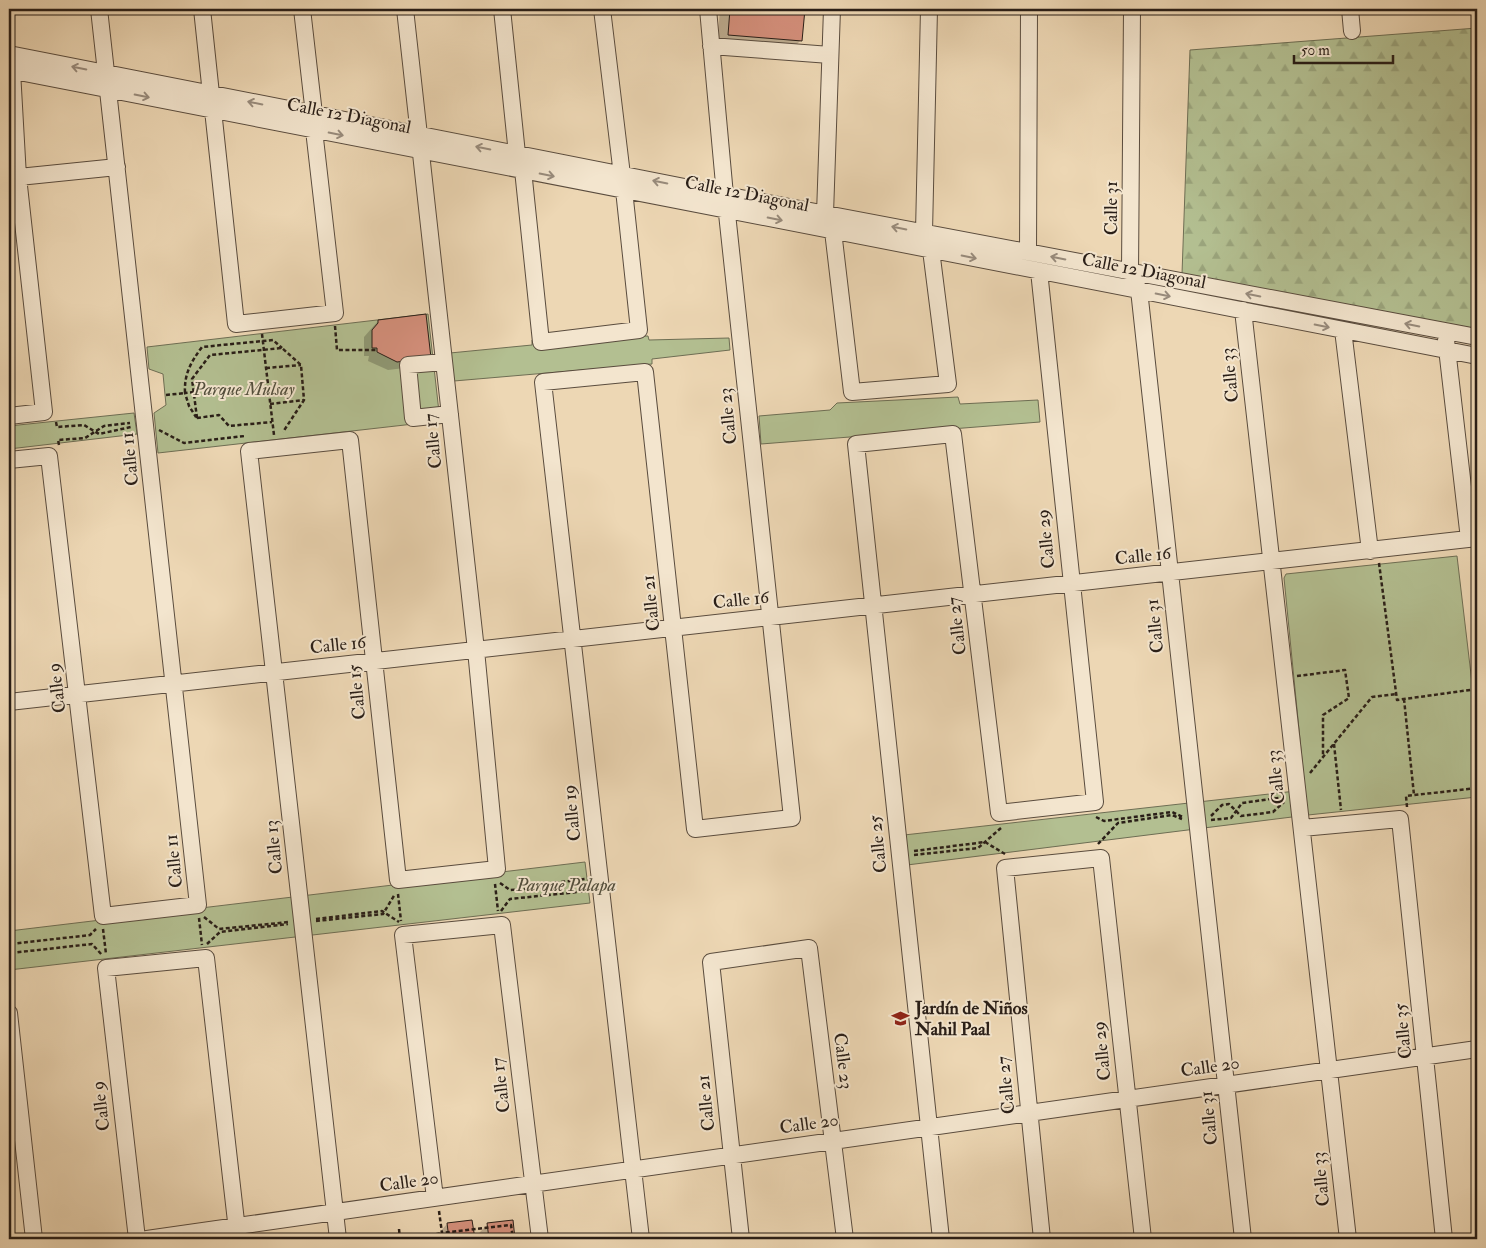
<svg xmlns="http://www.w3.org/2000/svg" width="1486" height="1248" viewBox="0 0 1486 1248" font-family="'IM FELL Double Pica',serif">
<defs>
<pattern id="forest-firs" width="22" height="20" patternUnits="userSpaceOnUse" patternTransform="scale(1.25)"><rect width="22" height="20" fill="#b3bf91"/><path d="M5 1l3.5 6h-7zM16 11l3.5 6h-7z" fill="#9aa47c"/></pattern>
</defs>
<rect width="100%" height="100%" fill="#edd7b4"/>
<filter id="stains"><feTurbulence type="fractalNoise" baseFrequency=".004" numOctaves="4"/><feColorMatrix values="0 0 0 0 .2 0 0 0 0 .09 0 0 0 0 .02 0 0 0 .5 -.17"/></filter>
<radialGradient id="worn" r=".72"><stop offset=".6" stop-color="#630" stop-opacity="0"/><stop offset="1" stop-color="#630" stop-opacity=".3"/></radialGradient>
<path fill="url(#forest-firs)" stroke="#6e6e54" d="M1477,28V329L1182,274L1190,50Z"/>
<path fill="#b3bf91" stroke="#6e6e54" d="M428,314L440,421L158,453L154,413L166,405L163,374L149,369L147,347Z
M648,336L649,340L729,338L730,350L652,359V364L454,381L450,353L532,345V340Z
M958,397L960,404L1038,400L1040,422L761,444L759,416L830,410L837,403Z
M134,413L137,434L9,449V426Z
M1457,556L1472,683H1477V797L1308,815L907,865L904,835L1305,790L1284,578L1286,574Z
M585,862L590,903L9,970V931Z"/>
<path fill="#0003" d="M720,9H804L801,40L789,52L717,47Z
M378,321L421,366L388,370L368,361L369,356H364V337Z
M471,1221L473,1239H439V1233L447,1224Z
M512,1221L514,1239H480L479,1233L488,1224Z"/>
<path fill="#d48f7b" stroke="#291e17" d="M730,9H805L802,41L728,35Z
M426,314L431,358L397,362L377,352V348H372V330L378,323V320Z
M472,1220L475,1239H449L447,1223Z
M513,1220L515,1239H489L487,1223Z"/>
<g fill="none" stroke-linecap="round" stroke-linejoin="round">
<defs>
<path id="minor" d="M202,9L211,94
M302,9L314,114
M502,9L517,154
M602,9L622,175
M1132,9L1130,272L1139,290L1243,1239
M1350,9L1352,31
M711,46L830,55
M9,54L725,195L1477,337
M9,70L1477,356
M213,110L236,324L335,313L314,130
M523,170L541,342L639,330L624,190
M9,178L117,167
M825,214L832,9
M833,231L852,392L948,384L931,250
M924,232L929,9
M1028,252L1029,9
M1243,310L1348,1239
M1343,330L1370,551
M1446,340L1469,539
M444,362L408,365L413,418L450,414
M9,416L44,412L18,177L12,71
M9,460L49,456L103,916L198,905L99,9
M9,702L1477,538
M1302,828L1400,819L1444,1239
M9,1013L34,1239
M435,1198L403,935L502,925L540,1239
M137,1239L106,968L206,958L238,1239
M147,1239L1477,1049
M338,1239L249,451L350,440L398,880L497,869L476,650L405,9
M641,1239L543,382L645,372L695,829L792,818L725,195L708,9
M741,1239L711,962L809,948L845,1239
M941,1239L856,444L953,434L999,813L1095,802L1039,271
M1042,1239L1005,868L1101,858L1143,1239"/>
</defs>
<use href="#minor" stroke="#5a4c3e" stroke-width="18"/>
<path stroke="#291e17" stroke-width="2.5" stroke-dasharray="4 2.5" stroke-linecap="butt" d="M335,326L337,350H377
M262,334L274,435
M266,368L301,365
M194,392L185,393L189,406L196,417
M166,395L185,393C184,374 191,362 202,347L273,340L282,348
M270,404L304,400
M197,418L192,379L210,355L282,348L301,365L304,400L283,432
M197,418L219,415L229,426L272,422
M56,422L57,427L84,425L99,434L131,427
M159,430L184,443L245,436
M59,445L58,440L85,438L104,426L130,423
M1379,563L1397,700L1477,689
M1297,676L1345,670L1349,698L1323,715V757
M1404,699L1414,795
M1334,744L1341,810
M1310,773L1372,697L1396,694
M1407,807L1406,796L1477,788
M1211,816L1222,805L1229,804L1241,816L1273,812L1284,802
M1096,817L1104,821L1172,812L1183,817
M1211,820L1231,818L1242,803L1285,797
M1098,844L1118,823L1172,815L1182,819
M914,851L985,842L1005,854
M914,855L978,848L1001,828
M500,883L510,890L548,887L553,883L585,879
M495,884L498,911
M398,894L401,921
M501,911L510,899L587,891
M204,917L219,929L289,922
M199,918L202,945
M316,919L382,911L399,922
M316,921L383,914L395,894
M103,929L106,954
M11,944L90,935L96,929
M207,944L220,932L288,924
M11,953L92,944L102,955
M439,1211L442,1233L511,1225L513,1239
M399,1229L400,1239
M426,1239V1236L442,1233"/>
<use href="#minor" stroke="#f3e5ce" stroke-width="16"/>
</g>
<defs><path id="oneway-shaft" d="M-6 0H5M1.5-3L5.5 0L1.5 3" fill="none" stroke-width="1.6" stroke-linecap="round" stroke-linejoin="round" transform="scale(1.25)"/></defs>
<g stroke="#988b7c">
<use href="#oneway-shaft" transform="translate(79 68) rotate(-169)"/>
<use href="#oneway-shaft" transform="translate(142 96) rotate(11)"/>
<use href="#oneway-shaft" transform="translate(255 103) rotate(-169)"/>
<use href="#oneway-shaft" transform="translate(336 134) rotate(11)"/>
<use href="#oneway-shaft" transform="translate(483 148) rotate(-169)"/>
<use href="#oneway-shaft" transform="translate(547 175) rotate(11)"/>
<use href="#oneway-shaft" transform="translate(660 182) rotate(-169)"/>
<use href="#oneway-shaft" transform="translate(775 219) rotate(11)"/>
<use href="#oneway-shaft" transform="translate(899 228) rotate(-169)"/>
<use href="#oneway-shaft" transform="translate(969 257) rotate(11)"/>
<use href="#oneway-shaft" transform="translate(1058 258) rotate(-169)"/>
<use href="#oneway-shaft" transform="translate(1163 295) rotate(11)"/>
<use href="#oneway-shaft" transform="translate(1253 295) rotate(-169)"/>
<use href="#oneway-shaft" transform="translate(1412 325) rotate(-169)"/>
<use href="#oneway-shaft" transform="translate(1322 326) rotate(11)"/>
</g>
<defs>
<symbol id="school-bare" viewBox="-9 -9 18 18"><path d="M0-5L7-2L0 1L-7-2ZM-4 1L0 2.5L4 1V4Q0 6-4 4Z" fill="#8f2418" stroke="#f3e5ce" stroke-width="2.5" paint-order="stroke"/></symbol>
</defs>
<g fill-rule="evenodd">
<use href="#school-bare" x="888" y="1006" width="25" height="25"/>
</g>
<g text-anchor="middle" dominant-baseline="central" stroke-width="4" stroke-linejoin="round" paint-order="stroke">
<g font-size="18" fill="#291e17" stroke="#f3e5ce">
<text transform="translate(349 116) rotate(11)">Calle 12 Diagonal</text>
<text transform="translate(747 194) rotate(11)">Calle 12 Diagonal</text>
<text transform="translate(1111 208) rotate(-90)">Calle 31</text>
<text transform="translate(1144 271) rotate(11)">Calle 12 Diagonal</text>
<text transform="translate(1230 375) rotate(-96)">Calle 33</text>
<text transform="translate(728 416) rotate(-96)">Calle 23</text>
<text transform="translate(433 441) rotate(-96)">Calle 17</text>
<text transform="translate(130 459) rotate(-96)">Calle 11</text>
<text transform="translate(1046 539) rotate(-96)">Calle 29</text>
<text transform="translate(1143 556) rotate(-6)">Calle 16</text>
<text transform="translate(741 600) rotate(-6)">Calle 16</text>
<text transform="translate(651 603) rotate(-96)">Calle 21</text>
<text transform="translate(957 626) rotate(-97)">Calle 27</text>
<text transform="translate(1155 626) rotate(-96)">Calle 31</text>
<text transform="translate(338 645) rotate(-6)">Calle 16</text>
<text transform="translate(57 688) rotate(-97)">Calle 9</text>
<text transform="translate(357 692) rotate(-96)">Calle 15</text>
<text transform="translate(1276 777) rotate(-97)">Calle 33</text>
<text transform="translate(572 813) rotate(-96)">Calle 19</text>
<text transform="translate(878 844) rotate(-96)">Calle 25</text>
<text transform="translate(274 847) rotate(-96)">Calle 13</text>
<text transform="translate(174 861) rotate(-96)">Calle 11</text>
<text transform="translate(1403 1031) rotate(-96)">Calle 35</text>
<text transform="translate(1102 1051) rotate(-96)">Calle 29</text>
<text transform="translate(843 1061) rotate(83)">Calle 23</text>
<text transform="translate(1210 1067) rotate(-8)">Calle 20</text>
<text transform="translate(501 1085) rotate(-97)">Calle 17</text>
<text transform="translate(1006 1085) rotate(-96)">Calle 27</text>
<text transform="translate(706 1103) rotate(-96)">Calle 21</text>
<text transform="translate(101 1106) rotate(-97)">Calle 9</text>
<text transform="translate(1209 1118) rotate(-96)">Calle 31</text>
<text transform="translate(809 1124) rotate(-8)">Calle 20</text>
<text transform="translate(1321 1179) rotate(-96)">Calle 33</text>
<text transform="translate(409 1182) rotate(-8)">Calle 20</text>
</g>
<g font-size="18" font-style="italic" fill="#524e3c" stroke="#f3e5ce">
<text x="244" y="389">Parque Mulsay</text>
<text x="566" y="885">Parque Palapa</text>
</g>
<g font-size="18" font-weight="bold" fill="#291e17" stroke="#f3e5ce" text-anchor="start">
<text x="915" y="1008">Jardín de Niños<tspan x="915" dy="21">Nahil Paal</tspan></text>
</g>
</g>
<rect width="1486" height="1248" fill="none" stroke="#edd7b4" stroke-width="30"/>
<rect x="10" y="10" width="1466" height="1228" fill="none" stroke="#291e17" stroke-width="2.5"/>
<rect x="15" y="15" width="1456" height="1218" fill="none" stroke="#291e17"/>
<path d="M1294 55v8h99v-8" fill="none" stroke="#291e17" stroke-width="2.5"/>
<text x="1301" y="55" font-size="15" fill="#291e17" stroke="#f3e5ce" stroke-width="4" paint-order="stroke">50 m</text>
<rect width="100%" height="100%" filter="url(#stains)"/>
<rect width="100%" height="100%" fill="url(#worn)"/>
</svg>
